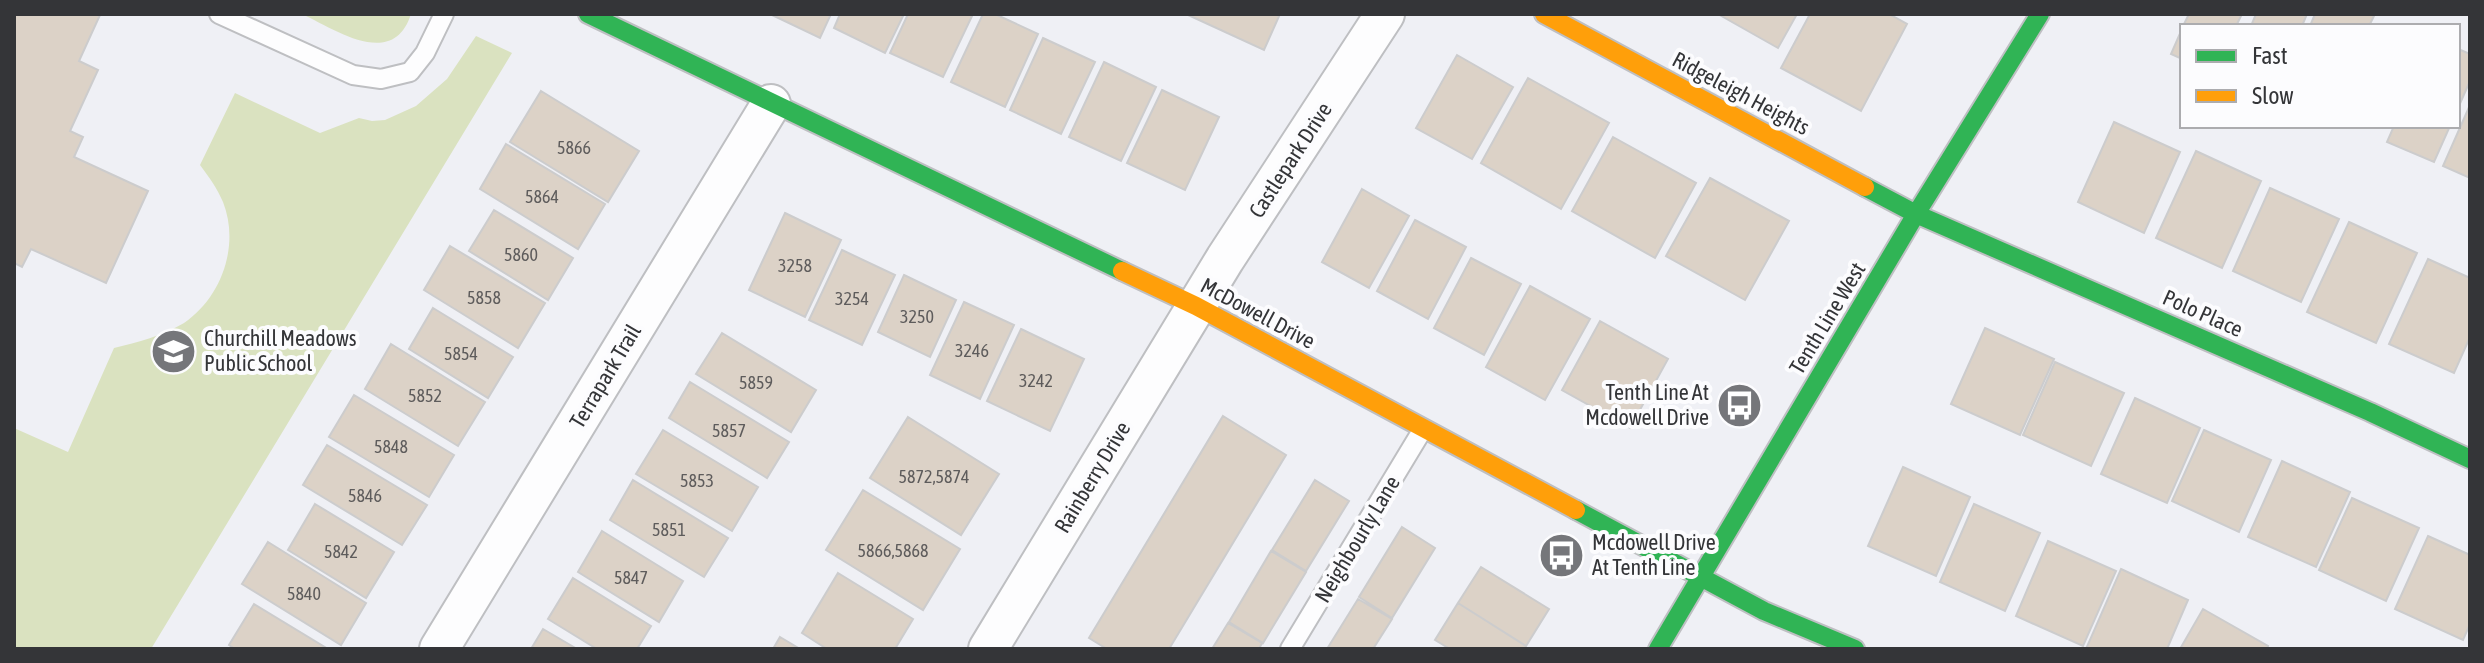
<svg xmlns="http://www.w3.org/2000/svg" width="2484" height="663" viewBox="0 0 2484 663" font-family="'Asap Condensed',sans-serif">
<rect width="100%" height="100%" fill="#eff0f5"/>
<path fill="#dae2c0" d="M302,14H411C393,70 336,30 302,14Z
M476,36L512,53L151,649H14V428L68,452L114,348C138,342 162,336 184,323C222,297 240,245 223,202C217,188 209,177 200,165L235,93L320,133L359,118L372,121L385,120L416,106L447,79Z"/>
<path fill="#dcd2c7" stroke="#cccccd" stroke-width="2" d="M14,14L100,15L79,61L98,70L70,131L83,137L74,157L148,191L106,283L31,249L22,267L14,263Z
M770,14H831L820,38Z
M840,14H904L885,53L834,28Z
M908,14H973L943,77L890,53Z
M983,14H995L1038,34L1005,107L951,82Z
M1186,14H1280L1264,50Z
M1718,14H1797L1778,48Z
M1810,14H1889L1907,24L1861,111L1781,68Z
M2189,14H2242L2236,26H2183Z
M2256,14H2307L2302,26H2251Z
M2315,14H2370L2374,16L2369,26H2310Z
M2182,29V59L2171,54Z
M1043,38L1095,62L1061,134L1010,110Z
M2458,49L2470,54V81L2458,108Z
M1457,55L1513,87L1472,159L1416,128Z
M1104,62L1156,87L1121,161L1069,137Z
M1528,78L1609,123L1561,209L1481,163Z
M1162,90L1219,117L1185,190L1127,163Z
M541,91L639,151L608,202L510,142Z
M2470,105V178L2443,166Z
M2114,122L2180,152L2144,233L2078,202Z
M2394,126H2450L2434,162L2387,142Z
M1613,137L1696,183L1655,258L1572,211Z
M506,144L605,204L578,249L480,189Z
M2196,151L2261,181L2222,268L2156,238Z
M1710,178L1789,221L1745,300L1666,256Z
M2270,188L2339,219L2301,302L2233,271Z
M1362,189L1409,216L1369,288L1322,262Z
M494,210L573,258L548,300L469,251Z
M785,213L841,240L805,317L749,290Z
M1415,220L1466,247L1428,319L1377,291Z
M2349,222L2417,253L2376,343L2307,312Z
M450,246L545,303L518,348L424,290Z
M842,250L895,275L862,345L809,320Z
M1471,258L1521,284L1484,355L1434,328Z
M2428,259L2470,278V337L2454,373L2389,344Z
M904,275L956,300L930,357L878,332Z
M1530,286L1590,319L1545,400L1486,367Z
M964,302L1014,325L980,399L930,375Z
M433,308L513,357L488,398L409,349Z
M1600,321L1668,359L1630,428L1562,390Z
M1985,328L2054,359L2020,435L1951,404Z
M1021,329L1084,359L1050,431L987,401Z
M722,333L816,390L791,432L696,374Z
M391,344L485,402L458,446L365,389Z
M2055,362L2124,393L2091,466L2023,435Z
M690,382L789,442L767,478L669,418Z
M354,395L454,455L429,497L329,437Z
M2135,398L2200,428L2167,503L2101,474Z
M1223,416L1286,455L1169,649H1107L1089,638Z
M908,417L999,474L961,535L870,478Z
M663,430L758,487L732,531L636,474Z
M2204,430L2271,460L2239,532L2172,501Z
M327,445L427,505L402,545L303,485Z
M2282,461L2350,492L2316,567L2248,537Z
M1903,467L1970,497L1936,576L1868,546Z
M633,480L728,538L704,577L610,520Z
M1315,480L1349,501L1306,571L1272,550Z
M863,490L960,549L923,610L826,550Z
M2352,498L2419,528L2386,601L2319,570Z
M315,504L394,552L366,598L288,550Z
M1974,504L2040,533L2005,611L1940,582Z
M1402,527L1435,548L1392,618L1359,597Z
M602,531L683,581L659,622L578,572Z
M2428,536L2470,555V624L2463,640L2395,609Z
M2048,541L2116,571L2083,646L2016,616Z
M268,542L366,603L341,645L242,584Z
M1271,551L1306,572L1263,643L1229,622Z
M1481,567L1549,609L1526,646L1458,603Z
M2121,569L2188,600L2167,649H2086Z
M838,573L913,619L895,649H827L802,633Z
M573,578L651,626L637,649H597L548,619Z
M1358,599L1392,619L1373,649H1327Z
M1458,603L1526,646L1525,649H1450L1435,640Z
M254,604L328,649H235L229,645Z
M2203,609L2268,646L2267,649H2180Z
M1228,623L1262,643L1259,649H1212Z
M543,629L577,649H531Z
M780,637L800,649H773Z"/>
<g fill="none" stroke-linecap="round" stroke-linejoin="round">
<defs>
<path id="lane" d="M219,14L353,75L381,79L410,72L425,53L444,14
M1290,649L1423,429"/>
<path id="street" d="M439,649L771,104
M988,649L1225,259L1385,14"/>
<path id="fast" d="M588,14L1122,271
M1865,187L1916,214L2370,412L2470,459
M1576,510L1764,611L1855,649
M1658,649L1916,214L2040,14"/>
<path id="slow" d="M1544,14L1865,187
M1122,271L1196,306L1576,510"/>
</defs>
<use href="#lane" stroke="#bebfc2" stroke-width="22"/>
<use href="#street" stroke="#bebfc2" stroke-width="42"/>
<use href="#fast" stroke="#bebfc2" stroke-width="22"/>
<use href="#slow" stroke="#bebfc2" stroke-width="22"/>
<use href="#lane" stroke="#fdfdfe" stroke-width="18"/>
<use href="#street" stroke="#fdfdfe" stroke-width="38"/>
<use href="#fast" stroke="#30b455" stroke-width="18"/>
<use href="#slow" stroke="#ff9f0a" stroke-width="18"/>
</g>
<defs>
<symbol id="school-disc" viewBox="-11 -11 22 22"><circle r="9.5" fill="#75767a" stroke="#fcfcfe"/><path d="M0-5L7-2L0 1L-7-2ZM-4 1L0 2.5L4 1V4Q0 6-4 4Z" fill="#fff"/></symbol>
<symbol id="bus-disc" viewBox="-11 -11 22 22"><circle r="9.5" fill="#75767a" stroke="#fcfcfe"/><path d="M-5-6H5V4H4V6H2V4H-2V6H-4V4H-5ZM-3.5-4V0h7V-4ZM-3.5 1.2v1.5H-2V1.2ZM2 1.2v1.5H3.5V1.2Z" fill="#fff"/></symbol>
</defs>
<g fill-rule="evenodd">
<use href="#school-disc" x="148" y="326" width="51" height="51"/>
<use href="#bus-disc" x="1714" y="380" width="51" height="51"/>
<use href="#bus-disc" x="1536" y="530" width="51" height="51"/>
</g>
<g text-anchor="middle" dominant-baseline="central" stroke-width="8" stroke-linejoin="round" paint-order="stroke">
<g font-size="18" fill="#5e5c5c">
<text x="574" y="147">5866</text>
<text x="542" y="196">5864</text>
<text x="521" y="254">5860</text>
<text x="795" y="265">3258</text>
<text x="484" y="297">5858</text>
<text x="852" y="298">3254</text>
<text x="917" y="316">3250</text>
<text x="972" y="350">3246</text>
<text x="461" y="353">5854</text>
<text x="1036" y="380">3242</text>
<text x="756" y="382">5859</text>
<text x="425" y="395">5852</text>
<text x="729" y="430">5857</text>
<text x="391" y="446">5848</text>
<text x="934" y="476">5872,5874</text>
<text x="697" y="480">5853</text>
<text x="365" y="495">5846</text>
<text x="669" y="529">5851</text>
<text x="893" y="550">5866,5868</text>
<text x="341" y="551">5842</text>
<text x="631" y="577">5847</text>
<text x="304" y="593">5840</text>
</g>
<g font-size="22" fill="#343538" stroke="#fcfcfe">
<text transform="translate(1741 93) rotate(28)">Ridgeleigh Heights</text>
<text transform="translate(1290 160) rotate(-57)">Castlepark Drive</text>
<text transform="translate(1258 313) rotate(28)">McDowell Drive</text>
<text transform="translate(2203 313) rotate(24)">Polo Place</text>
<text transform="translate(1827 318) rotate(-59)">Tenth Line West</text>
<text transform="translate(605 376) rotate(-59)">Terrapark Trail</text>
<text transform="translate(1092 477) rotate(-59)">Rainberry Drive</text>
<text transform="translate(1357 539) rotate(-59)">Neighbourly Lane</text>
</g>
<g font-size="22" fill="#343538" stroke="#fcfcfe" text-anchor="start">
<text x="204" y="338">Churchill Meadows<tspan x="204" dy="25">Public School</tspan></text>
<text x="1709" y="392" text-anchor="end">Tenth Line At<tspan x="1709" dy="25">Mcdowell Drive</tspan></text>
<text x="1592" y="542">Mcdowell Drive<tspan x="1592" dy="25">At Tenth Line</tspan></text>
</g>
</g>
<rect width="2484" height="663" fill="none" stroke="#343538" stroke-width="32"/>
<rect x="2180" y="24" width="280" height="104" fill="#fcfcfe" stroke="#acacaf" stroke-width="2"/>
<rect x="2196" y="50" width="40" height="12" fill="#30b455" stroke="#acacaf" stroke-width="2"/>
<text x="2252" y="64" font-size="24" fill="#343538">Fast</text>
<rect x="2196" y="90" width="40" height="12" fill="#ff9f0a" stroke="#acacaf" stroke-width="2"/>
<text x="2252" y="104" font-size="24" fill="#343538">Slow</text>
</svg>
